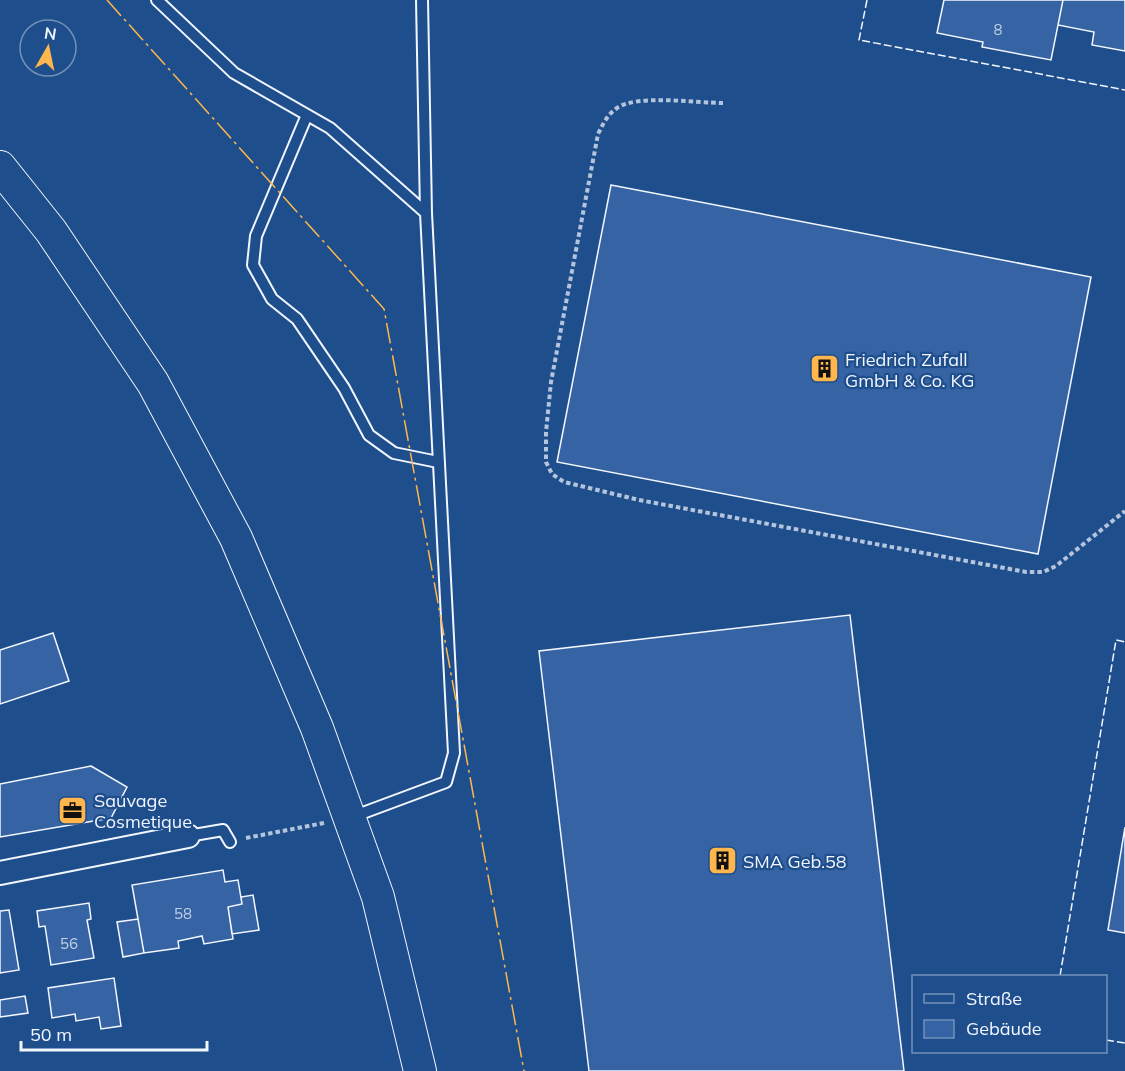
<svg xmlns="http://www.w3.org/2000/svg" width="1125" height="1071" viewBox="0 0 1125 1071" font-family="Mulish,sans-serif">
<rect width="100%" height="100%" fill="#1f4e8c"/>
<path fill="#3563a3" stroke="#f2f6ff" stroke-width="1.5" d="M944,0H1063L1051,60L982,47L983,42L937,33Z
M1063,0H1125V51L1092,45L1094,32L1058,25Z
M611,185L1091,277L1038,554L557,462Z
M850,615L904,1071H589L539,651Z
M53,633L69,681L0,704V650Z
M91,766L127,787L111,818L0,837V784Z
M1125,827V933L1108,930Z
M223,870L225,882L238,880L242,904L228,907L233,939L204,944L202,936L178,941L179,948L144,953L132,885Z
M253,895L259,930L232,934L228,907L242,904L241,897Z
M89,903L91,919L87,920L94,958L51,965L45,926L39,927L37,911Z
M9,910L19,970L0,973V911Z
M138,919L144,953L123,957L117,922Z
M114,978L121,1026L101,1029L99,1017L76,1021L75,1014L52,1018L48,988Z
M25,996L28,1013L0,1017V1000Z"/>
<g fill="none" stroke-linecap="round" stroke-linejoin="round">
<defs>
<path id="lane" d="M157,0L234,73L330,128L426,213L454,753L446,782L352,817
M422,0L426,213
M307,115L256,236L253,265L272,299L297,319L344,388L369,435L394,453L438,462
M188,836L223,830L230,842"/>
<path id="street" d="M0,873L188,836"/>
<path id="secondary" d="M0,167L51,231L153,383L236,538L317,728L378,897L420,1071"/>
</defs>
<use href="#lane" stroke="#f2f6ff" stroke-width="14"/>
<use href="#street" stroke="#f2f6ff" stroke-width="26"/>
<use href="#secondary" stroke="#f2f6ff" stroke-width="34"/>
<path stroke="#b3c4dc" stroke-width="4" stroke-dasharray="4.5 3" stroke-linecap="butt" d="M723,103C697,103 637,94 617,108C607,115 603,124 598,134L551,382L546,432V462L552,474L564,482L639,500L1026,572H1043L1056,566L1125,511
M246,838L324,823"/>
<use href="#lane" stroke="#1f4e8c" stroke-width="10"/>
<use href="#street" stroke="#1f4e8c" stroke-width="22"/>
<use href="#secondary" stroke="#1f4e8c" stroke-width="32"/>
<path stroke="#f2f6ff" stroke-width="1.5" stroke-dasharray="8 3" stroke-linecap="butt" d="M867,0L859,40L1125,90
M1060,976L1116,640L1125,642
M1106,1040L1125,1043"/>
<path stroke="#ffb74d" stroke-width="1.5" stroke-dasharray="21 4.5 3 4.5" stroke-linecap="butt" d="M107,0L384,309L524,1071"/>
</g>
<defs>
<symbol id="building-square" viewBox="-11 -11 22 22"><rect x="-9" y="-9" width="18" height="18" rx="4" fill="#ffb74d" stroke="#1f4e8c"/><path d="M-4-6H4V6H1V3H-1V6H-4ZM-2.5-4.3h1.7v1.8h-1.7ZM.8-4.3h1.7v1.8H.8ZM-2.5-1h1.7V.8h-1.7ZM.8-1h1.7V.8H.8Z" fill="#111"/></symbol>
<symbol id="office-square" viewBox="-11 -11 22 22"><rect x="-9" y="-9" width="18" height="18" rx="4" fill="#ffb74d" stroke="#1f4e8c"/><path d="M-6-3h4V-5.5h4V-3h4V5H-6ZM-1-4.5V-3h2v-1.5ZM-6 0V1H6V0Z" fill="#111"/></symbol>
</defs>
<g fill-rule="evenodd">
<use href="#building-square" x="808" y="352" width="33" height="33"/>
<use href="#office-square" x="56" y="794" width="33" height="33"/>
<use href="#building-square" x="706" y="844" width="33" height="33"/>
</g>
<g text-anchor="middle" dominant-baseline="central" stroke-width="4.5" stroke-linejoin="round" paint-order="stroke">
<g font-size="15" fill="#c3d1e8">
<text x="998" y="29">8</text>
<text x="183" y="913">58</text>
<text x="69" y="943">56</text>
</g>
<g font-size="18" fill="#f2f6ff" stroke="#1f4e8c" text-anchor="start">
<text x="845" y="359">Friedrich Zufall<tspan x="845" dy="21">GmbH &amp; Co. KG</tspan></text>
<text x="94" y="800">Sauvage<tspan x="94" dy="21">Cosmetique</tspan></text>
<text x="743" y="861">SMA Geb.58</text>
</g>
</g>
<rect x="912" y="975" width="195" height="78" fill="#1f4e8c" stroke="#7391ba" stroke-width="1.5"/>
<rect x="924" y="994" width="30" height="9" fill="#1f4e8c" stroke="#7391ba" stroke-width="1.5"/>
<text x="966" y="1005" font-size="18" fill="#f2f6ff">Straße</text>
<rect x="924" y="1020" width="30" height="18" fill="#3563a3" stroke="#7391ba" stroke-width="1.5"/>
<text x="966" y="1035" font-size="18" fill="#f2f6ff">Gebäude</text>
<g transform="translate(48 48) rotate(9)"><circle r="28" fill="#1f4e8c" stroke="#7391ba" stroke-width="1.5"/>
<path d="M0-4.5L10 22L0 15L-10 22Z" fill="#ffb74d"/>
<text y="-9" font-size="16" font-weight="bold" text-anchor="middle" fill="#f2f6ff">N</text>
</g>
<path d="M21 1041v9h186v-9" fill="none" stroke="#f2f6ff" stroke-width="3"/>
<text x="30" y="1041" font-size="18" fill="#f2f6ff" stroke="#1f4e8c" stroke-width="4.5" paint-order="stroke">50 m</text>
</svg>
